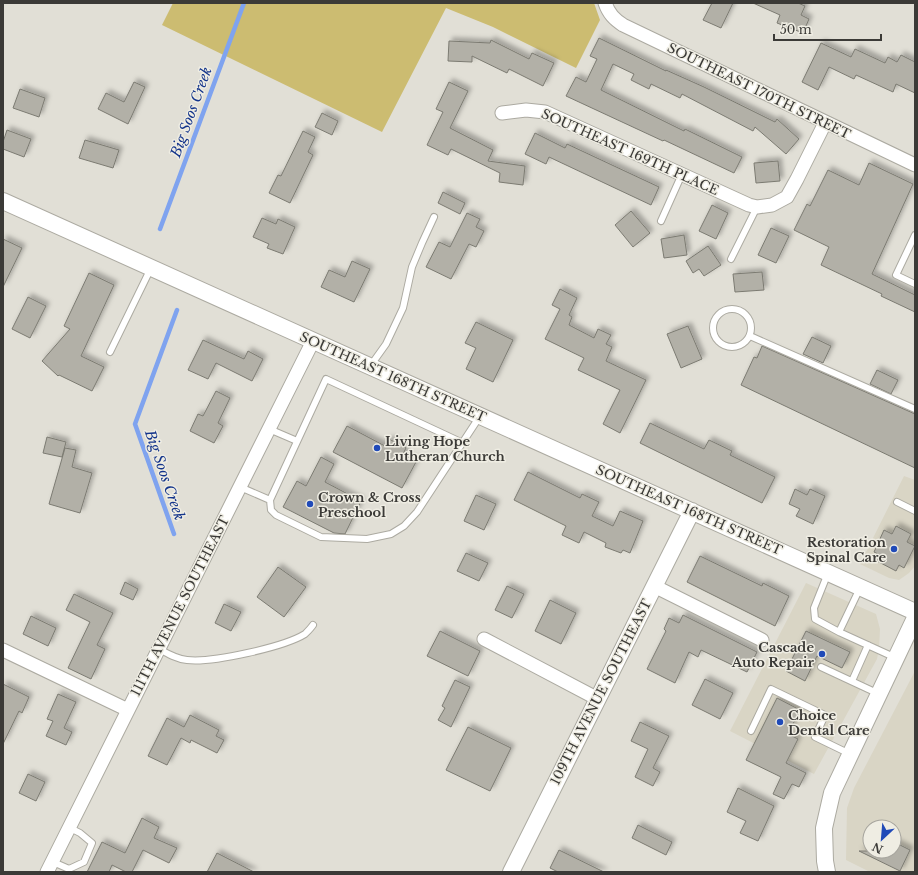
<svg xmlns="http://www.w3.org/2000/svg" width="918" height="875" viewBox="0 0 918 875" font-family="'Libre Baskerville',serif">
<defs>
<filter id="shadow"><feDropShadow dx="3.5" dy="-3.5" stdDeviation="2" flood-color="#0004"/></filter>
</defs>
<rect width="100%" height="100%" fill="#e1dfd6"/>
<path fill="#d9d5c5" fill-rule="evenodd" d="M904,476L915,480V566L909,573L899,580L889,578L860,564Z
M806,583L876,614L880,629L879,649L877,659L814,774L730,731Z
M915,671V872H870L846,860L847,808L854,788ZM870,827H894V851H870Z"/>
<path fill="#ccbc71" d="M173,3H594L600,20L576,68L493,27L446,8L382,132L162,25Z"/>
<g fill="none" stroke-linecap="round" stroke-linejoin="round">
<path stroke="#7fa3ef" stroke-width="4.5" d="M160,229L244,3
M174,534L135,424L177,310"/>
</g>
<path fill="#b2b0a7" stroke="#7c7b72" filter="url(#shadow)" d="M712,3H733L721,28L703,20Z
M753,3H798L805,6L801,15L809,19L803,33L777,23L780,15Z
M599,38L666,71V70L704,87L775,122L777,119L799,139L786,154L755,127L753,131L682,94L680,98L651,84L649,89L631,80L634,74L613,64L601,90L684,131L685,129L742,157L734,173L664,140L663,141L566,96L576,77L586,82L597,59L590,56Z
M491,40L529,59L532,53L554,63L543,86L509,69L507,73L472,56V62L448,61L449,41L490,43Z
M821,43L851,57L855,49L885,63L888,57L897,62L901,55L915,62V93L896,84L893,92L856,75L854,79L829,67L818,90L802,82Z
M134,82L145,87L128,124L98,109L106,93L124,102Z
M449,82L468,91L450,128L493,150L488,161L525,166L523,185L499,182L500,173L451,149L448,155L427,145L443,112L436,109Z
M20,89L45,98L39,117L13,108Z
M322,113L338,121L332,135L315,127Z
M7,130L31,139L24,157L3,149V142Z
M303,131L315,137L308,152L313,155L290,203L269,193L278,175L281,176Z
M535,133L565,148L567,144L659,187L651,205L549,157L546,164L525,154Z
M85,140L119,150L113,168L79,158Z
M778,161L780,181L756,183L754,163Z
M869,163L913,184L872,274L915,295V312L881,296L882,294L821,265L829,247L794,230L807,204L810,206L828,170L859,185Z
M443,192L465,203L460,214L438,203Z
M712,205L728,213L716,239L699,231Z
M631,211L650,233L633,247L615,225Z
M467,213L480,219L476,227L484,231L476,247L469,244L451,279L426,267L439,242L450,247Z
M262,218L276,224L278,219L295,227L283,254L267,248L269,244L253,237Z
M771,228L789,236L776,263L758,255Z
M684,235L687,255L664,258L661,239Z
M3,239L22,248L3,287Z
M708,246L721,265L704,276L699,269L693,273L686,261Z
M352,261L370,269L354,302L321,287L329,270L345,277Z
M762,272L764,290L735,292L733,274Z
M89,273L114,285L81,356L104,367L92,391L59,375L58,376L42,361L70,329L64,326Z
M560,289L577,298L569,315L572,317L569,325L594,338L598,329L611,335L606,344L612,347L606,361L646,380L620,433L603,424L620,390L578,370L584,358L545,339L560,309L552,305Z
M28,297L46,306L30,338L12,329Z
M476,322L513,340L493,382L466,369L476,348L465,343Z
M688,326L702,359L681,368L667,334Z
M812,337L831,346L823,363L803,354Z
M203,340L244,359L248,351L263,359L252,381L216,363L208,379L188,370Z
M762,346L915,414V468L741,385L754,357L757,358Z
M877,370L898,380L891,394L870,384Z
M216,391L230,398L218,423L223,426L214,443L190,431L198,414L203,416Z
M650,423L704,449L709,440L732,451L730,455L775,477L762,503L640,443Z
M347,426L385,446L389,439L406,448L403,454L416,462L402,488L333,452Z
M47,437L66,442L62,457L43,453Z
M65,448L76,450L72,467L92,473L80,513L49,504Z
M321,457L334,464L325,482L361,501L345,534L334,533L283,507L297,481L306,486Z
M528,472L580,498L582,494L599,502L592,516L613,526L620,511L643,521L630,553L623,550L621,553L605,547L606,543L584,532L579,543L562,535L566,526L514,500Z
M795,489L807,495L810,489L825,496L813,524L796,516L800,509L789,504Z
M476,495L496,504L484,530L464,521Z
M896,526L911,534L907,542L915,546L904,568L899,565L896,571L877,561L880,555L874,552L884,530L892,534Z
M466,553L488,563L479,581L457,571Z
M700,556L762,586L763,583L789,596L775,626L687,582Z
M278,567L306,587L284,617L257,597Z
M125,582L138,589L133,600L120,594Z
M507,586L524,594L512,618L495,610Z
M74,594L113,613L97,645L105,649L91,679L68,668L90,622L66,610Z
M550,600L576,613L561,644L535,631Z
M224,604L241,612L231,631L215,623Z
M683,615L757,652L747,672L701,650L698,657L689,652L675,683L647,669L666,631L664,629L669,618L679,623Z
M31,616L56,628L48,646L23,634Z
M440,631L480,651L468,676L427,656Z
M806,631L850,652L842,668L817,656L805,681L786,671Z
M705,679L733,693L720,719L692,705Z
M455,680L470,687L451,727L438,720L445,708L442,706Z
M3,684L29,697L22,713L19,711L3,744Z
M58,694L76,702L64,728L72,732L66,745L46,736L53,721L47,719Z
M777,698L800,710L788,734L798,739L786,763L806,773L799,787L792,784L784,799L773,794L781,777L746,760Z
M190,715L219,730L216,736L224,740L217,753L191,740L190,743L181,738L167,765L148,756L167,718L184,727Z
M640,722L669,736L653,768L660,772L653,786L635,777L648,749L631,741Z
M468,727L511,748L490,791L446,770Z
M28,774L45,782L36,801L19,793Z
M738,788L774,806L758,841L740,833L746,821L727,812Z
M142,818L159,827L154,838L177,848L169,863L143,850L132,872H126L112,865L109,872H87L102,842L125,853Z
M638,825L672,842L666,855L632,838Z
M894,842L910,850L900,871L859,851H894Z
M559,850L604,872H558L550,868Z
M217,853L254,872H207Z"/>
<g fill="none" stroke-linecap="round" stroke-linejoin="round">
<defs>
<path id="service" d="M661,221L682,174
M915,235L896,275L915,284
M731,259L757,207
M713 328a19 19 0 1 1 38 0a19 19 0 1 1-38 0Z
M750,336L915,409
M110,352L151,268
M371,365L386,344L403,308L412,267L422,243L434,217
M269,429L297,441
M240,487L270,500L326,379L463,443
M270,500L271,510L276,515L321,537L367,539L391,534L404,526L417,512L480,416
M897,502L915,511
M828,573L814,608L815,619L839,632
M860,588L839,632L896,658
M159,649C168,654 177,659 187,660C212,663 284,647 305,634C308,631 311,628 313,625
M821,667L879,694
M852,681L868,645
M751,731L771,689L825,715L815,737L850,754
M53,862L69,869L84,862L92,843L80,833L70,828"/>
<path id="minor" d="M605,3C609,14 614,19 623,25L915,165
M502,113L526,110L545,112L749,205L757,207L772,205L787,197L797,179L825,123
M654,586L762,640
M484,639L598,699
M3,650L128,710
M47,872L313,341"/>
<path id="tertiary" d="M3,201L915,612
M511,872L692,511
M827,872L825,861L824,828L832,793L915,618"/>
</defs>
<use href="#service" stroke="#acaaa1" stroke-width="8"/>
<use href="#minor" stroke="#acaaa1" stroke-width="15"/>
<use href="#tertiary" stroke="#acaaa1" stroke-width="18"/>
<use href="#service" stroke="#fff" stroke-width="6"/>
<use href="#minor" stroke="#fff" stroke-width="13"/>
<use href="#tertiary" stroke="#fff" stroke-width="16"/>
</g>
<g fill="#204ab8" stroke="#efede3" stroke-width="1.5">
<circle cx="377" cy="448" r="4"/>
<circle cx="310" cy="504" r="4"/>
<circle cx="894" cy="549" r="4"/>
<circle cx="822" cy="654" r="4"/>
<circle cx="780" cy="722" r="4"/>
</g>
<g text-anchor="middle" dominant-baseline="central" stroke-width="3" stroke-linejoin="round" paint-order="stroke">
<g font-size="13" fill="#3b3a37" stroke="#efede3">
<text transform="translate(759 91) rotate(26)">SOUTHEAST 170TH STREET</text>
<text transform="translate(630 152) rotate(24)">SOUTHEAST 169TH PLACE</text>
<text transform="translate(393 377) rotate(24)">SOUTHEAST 168TH STREET</text>
<text transform="translate(689 510) rotate(24)">SOUTHEAST 168TH STREET</text>
<text transform="translate(180 606) rotate(-63)">111TH AVENUE SOUTHEAST</text>
<text transform="translate(601 692) rotate(-63)">109TH AVENUE SOUTHEAST</text>
</g>
<g font-size="13" font-weight="bold" fill="#3b3a37" stroke="#efede3" text-anchor="start">
<text x="385" y="441">Living Hope<tspan x="385" dy="15">Lutheran Church</tspan></text>
<text x="318" y="497">Crown &amp; Cross<tspan x="318" dy="15">Preschool</tspan></text>
<text x="886" y="542" text-anchor="end">Restoration<tspan x="886" dy="15">Spinal Care</tspan></text>
<text x="814" y="647" text-anchor="end">Cascade<tspan x="814" dy="15">Auto Repair</tspan></text>
<text x="788" y="715">Choice<tspan x="788" dy="15">Dental Care</tspan></text>
</g>
<g font-size="14" font-style="italic" fill="#14358b" stroke="#efede3">
<text transform="translate(191 112) rotate(-70)">Big Soos Creek</text>
<text transform="translate(165 475) rotate(71)">Big Soos Creek</text>
</g>
</g>
<rect width="918" height="875" fill="none" stroke="#3b3a37" stroke-width="8"/>
<g transform="translate(882 839) rotate(206)"><circle r="19" fill="#efede3" stroke="#a7a59e"/>
<path d="M0-3L7 15L0 10L-7 15Z" fill="#204ab8"/>
<text y="-6" font-size="11" font-weight="bold" text-anchor="middle" fill="#3b3a37">N</text>
</g>
<path d="M774 34v6h107v-6" fill="none" stroke="#3b3a37" stroke-width="2"/>
<text x="780" y="34" font-size="12" fill="#3b3a37" stroke="#efede3" stroke-width="3" paint-order="stroke">50 m</text>
</svg>
